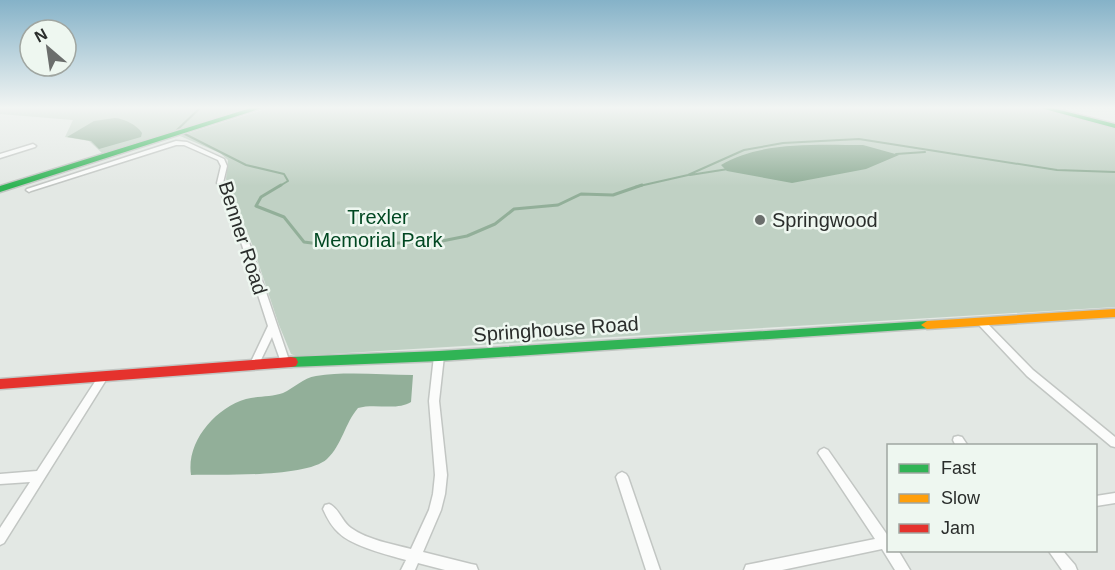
<svg xmlns="http://www.w3.org/2000/svg" width="1115" height="570" viewBox="0 0 1115 570" font-family="Helvetica,sans-serif">
<rect width="100%" height="100%" fill="#e3e8e4"/>
<path fill="#c0d1c4" d="M0,107H254L102,153L89,141L65,137L73,120L0,114Z
M272,107H1032L1115,129V307L296,356L291,354L279,325L252,244L226,179L228,160L220,153L180,136Z"/>
<path fill="#92af99" d="M115,118C125,119 137,125 142,133L141,137L99,149L91,141L67,137L94,121Z
M863,145L899,155L866,169L792,183L727,171L721,165C761,141 817,145 863,145Z
M413,375L411,402C397,411 375,403 358,408C345,423 342,445 327,459C306,478 221,474 191,475C186,442 215,408 246,399C258,396 272,397 283,393C294,388 303,378 316,376C347,371 382,375 413,375Z"/>
<g fill="none" stroke-linecap="round" stroke-linejoin="round">
<path stroke="#92af99" stroke-width="2" d="M201,107L177,130L246,165L284,174L288,181L278,187
M896,154L925,152
M690,175L728,169
M635,187L688,175L744,150L783,143L859,139L1057,170L1115,172"/>
<path stroke="#92af99" stroke-width="3" d="M281,185L261,197L256,206L284,217L304,242L335,246L442,241L467,236L495,224L514,209L558,205L581,194L613,195L642,185"/>
<defs>
<path id="street" d="M176,141L187,142L224,159L227,166L223,183L250,245L290,363L288,365H282L272,337L258,366H252L250,364L268,326L242,245L217,183L221,166L218,160L184,145H176L31,191L29,192L26,190L27,189Z
M33,144L36,146L35,147L0,158V154Z
M981,319L984,320L1033,370L1115,437V447L1111,446L1027,376L978,324L977,322Z
M439,353L442,354L444,356L439,401L447,475L445,494L441,510L423,552L471,564L476,565L478,570H445L418,563L415,570H401L406,560C388,555 352,546 339,533C332,527 327,518 323,509L325,505L329,504C339,508 342,522 351,528C368,540 392,544 411,549L429,510L433,494L435,475L429,401L434,356L436,354Z
M103,373L106,374L108,377L106,380L4,543L0,545V528L30,482L0,484V474L37,471L100,374Z
M958,436L962,437L968,446H956L953,440L954,437Z
M824,448L828,450L888,536V550H898L910,570H895L882,549L782,570H744L746,565L751,564L875,539L820,456L818,453L820,450Z
M622,472L626,474L628,477L660,570H646L616,477L618,474Z
M1115,493V503L1096,506V496Z
M1048,550H1062L1075,565L1077,570H1062Z"/>
<path id="fast" d="M254,107H265L0,192V186Z
M1037,107H1048L1115,124V128Z
M927,321L932,322L933,325L932,328L439,361L291,367L286,366L284,362L286,358L291,357L439,351Z"/>
<path id="slow" d="M1115,309V317L927,329L921,325L927,321Z"/>
<path id="jam" d="M291,357L296,358L298,362L296,366L291,367L0,389V379Z"/>
</defs>
<use href="#street" stroke="#c2c6c3" stroke-width="3"/>
<use href="#fast" stroke="#c2c6c3" stroke-width="3"/>
<use href="#slow" stroke="#c2c6c3" stroke-width="3"/>
<use href="#jam" stroke="#c2c6c3" stroke-width="3"/>
<use href="#street" fill="#fbfcfb" fill-rule="evenodd"/>
<use href="#fast" fill="#30b455" fill-rule="evenodd"/>
<use href="#slow" fill="#ff9f0a" fill-rule="evenodd"/>
<use href="#jam" fill="#e5322d" fill-rule="evenodd"/>
</g>
<linearGradient id="sky" x2="0" y2="1"><stop stop-color="#85b2c8"/><stop offset="0.58" stop-color="#f2f5f3"/><stop offset="1" stop-color="#f2f5f3" stop-opacity="0"/></linearGradient>
<rect width="1115" height="186" fill="url(#sky)"/>
<circle fill="#6b6e6c" stroke="#eef7f0" stroke-width="2" cx="760" cy="220" r="6"/>
<g text-anchor="middle" dominant-baseline="central" stroke-width="5" stroke-linejoin="round" paint-order="stroke">
<g font-size="20" fill="#004721" stroke="#eef7f0">
<text x="378" y="217">Trexler<tspan x="378" dy="23">Memorial Park</tspan></text>
</g>
<g font-size="20" fill="#2a2d2b" stroke="#eef7f0" text-anchor="start">
<text x="772" y="220">Springwood</text>
</g>
<g font-size="20" fill="#2a2d2b" stroke="#eef7f0">
<text transform="translate(243 238) rotate(72)">Benner Road</text>
<text transform="translate(556 329) rotate(-4)">Springhouse Road</text>
</g>
</g>
<rect x="887" y="444" width="210" height="108" fill="#eef7f0" stroke="#a0a6a1" stroke-width="1.5"/>
<rect x="899" y="464" width="30" height="9" fill="#30b455" stroke="#a0a6a1" stroke-width="1.5"/>
<text x="941" y="474" font-size="18" fill="#2a2d2b">Fast</text>
<rect x="899" y="494" width="30" height="9" fill="#ff9f0a" stroke="#a0a6a1" stroke-width="1.5"/>
<text x="941" y="504" font-size="18" fill="#2a2d2b">Slow</text>
<rect x="899" y="524" width="30" height="9" fill="#e5322d" stroke="#a0a6a1" stroke-width="1.5"/>
<text x="941" y="534" font-size="18" fill="#2a2d2b">Jam</text>
<g transform="translate(48 48) rotate(331)"><circle r="28" fill="#eef7f0" stroke="#a0a6a1" stroke-width="1.5"/>
<path d="M0-4.5L10 22L0 15L-10 22Z" fill="#6b6e6c"/>
<text y="-9" font-size="16" font-weight="bold" text-anchor="middle" fill="#2a2d2b">N</text>
</g>
</svg>
